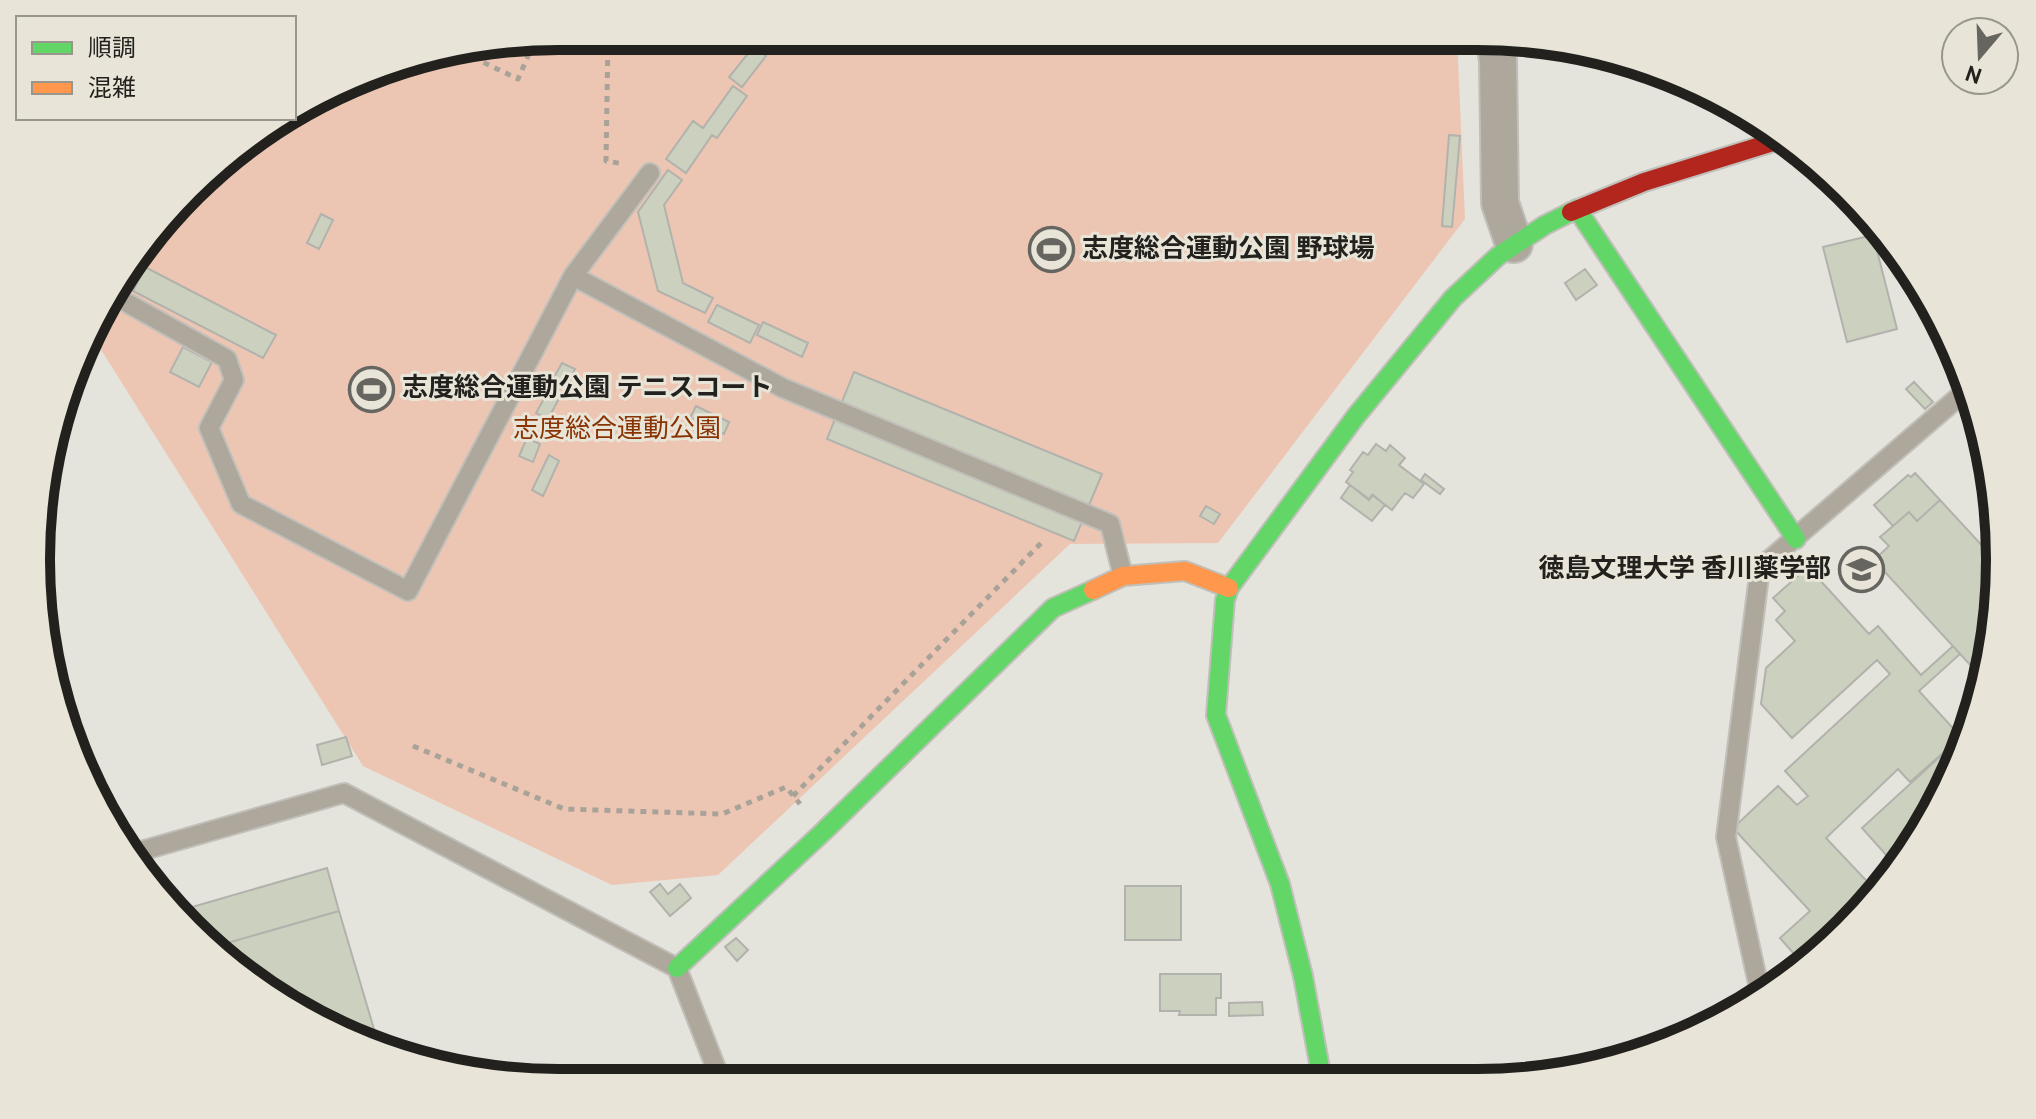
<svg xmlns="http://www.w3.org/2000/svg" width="2036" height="1119" viewBox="0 0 2036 1119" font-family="Overpass,'Noto Sans JP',sans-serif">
<rect width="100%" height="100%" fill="#e4e3dc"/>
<path fill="#edc6b3" d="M560,36L1457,37L1465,219L1218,543L1070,544L718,875L612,885L363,766L93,337L124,269L240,144L391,64Z"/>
<path fill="#ccd0bf" stroke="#b2b2ad" stroke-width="2" d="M754,46L766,56L742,87L729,77Z
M733,86L747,96L717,138L712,135L686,173L666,159L693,121L703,128Z
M1449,135L1460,136L1452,227L1442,226Z
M668,170L682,180L664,205L683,283L713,298L705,313L658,291L638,212Z
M321,214L333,220L319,249L307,243Z
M1873,235L1897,329L1847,342L1823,247Z
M145,267L276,335L263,358L133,291Z
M1585,269L1597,285L1576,300L1565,283Z
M717,305L759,325L750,343L708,322Z
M763,322L808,343L802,357L757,335Z
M183,347L212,362L199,387L170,372Z
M562,363L575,369L566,388L552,381Z
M854,372L1102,474L1074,541L827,439Z
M1914,382L1933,402L1925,409L1906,389Z
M550,393L560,397L548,419L536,413L546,395Z
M696,406L729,422L724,434L690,418Z
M527,438L540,444L533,462L519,456Z
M1376,444L1386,451L1390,445L1405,458L1399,465L1424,484L1413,498L1405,493L1392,510L1372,495L1369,499L1346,482L1353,472L1350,470L1363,452L1368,455Z
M549,455L559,461L543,496L532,490Z
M1915,473L1940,500L1917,521L1909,512L1893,526L1874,505L1908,475L1911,477Z
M1425,474L1444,489L1440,494L1421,480Z
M1350,485L1369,500L1373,495L1385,505L1372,521L1341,498Z
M1940,500L1998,563L1996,627L1983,679L1874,560L1889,546L1880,537L1893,526L1909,512L1917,521Z
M1206,506L1220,514L1214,524L1200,516Z
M1808,567L1869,634L1878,626L1921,675L1953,646L1960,654L1919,691L1961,737L1910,782L1898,769L1826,838L1878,893L1870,905L1803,964L1780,938L1810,911L1733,828L1778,786L1797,805L1808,796L1785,771L1890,674L1877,660L1792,738L1761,704L1766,668L1795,641L1776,620L1785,611L1773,598Z
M1970,712L1975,717L1962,749L1956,742L1961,737L1953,728Z
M346,737L352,756L322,765L317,745Z
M1956,742L1962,749L1930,821L1890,876L1888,857L1862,828Z
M327,868L339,911L217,946L175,912Z
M660,884L668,894L680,884L691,898L670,916L650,892Z
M1125,886H1181V940H1125Z
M339,911L379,1046L298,1013L217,946Z
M736,938L748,950L737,961L725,947Z
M1160,974H1221V998H1216V1015H1179L1180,1011H1160Z
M1262,1002L1263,1015L1229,1016V1003Z"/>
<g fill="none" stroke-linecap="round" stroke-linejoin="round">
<defs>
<path id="lane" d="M573,276L783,388L1110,524L1123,576
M129,304L227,359L234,380L209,428L241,504L408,591L573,276L650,173
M134,853L344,793L677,968L721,1081
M1766,995L1759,988L1726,837L1760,568L1969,388"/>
<path id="street" d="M1494,37L1498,60L1500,203L1514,244"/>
<path id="fast" d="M1577,209L1796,539
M677,968L823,832L1053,608L1093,590
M1322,1079L1303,976L1280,884L1216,715L1225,600L1229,588L1356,416L1453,298L1498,256L1545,225L1571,212"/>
<path id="slow" d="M1093,590L1123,576L1185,571L1229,588"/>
<path id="jam" d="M1571,212L1644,182L1783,139"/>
</defs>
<use href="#lane" stroke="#c0bfba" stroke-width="22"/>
<use href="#street" stroke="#c0bfba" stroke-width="40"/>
<use href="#fast" stroke="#c0bfba" stroke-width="22"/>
<use href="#slow" stroke="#c0bfba" stroke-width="22"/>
<use href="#jam" stroke="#c0bfba" stroke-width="22"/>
<path stroke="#a8a298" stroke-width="5" stroke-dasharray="6 6" stroke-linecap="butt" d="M608,36L606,161L624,164
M462,52L518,79L535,40
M413,746L564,809L722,814L786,787L800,804
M793,796L1045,539"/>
<use href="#lane" stroke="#aea79b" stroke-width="18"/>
<use href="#street" stroke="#aea79b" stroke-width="36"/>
<use href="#fast" stroke="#63d668" stroke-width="18"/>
<use href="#slow" stroke="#ff974d" stroke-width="18"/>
<use href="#jam" stroke="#b3261e" stroke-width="18"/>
</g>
<defs>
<symbol id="stadium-ring" viewBox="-11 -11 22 22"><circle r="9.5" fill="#e8e5d8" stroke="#666560" stroke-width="1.5"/><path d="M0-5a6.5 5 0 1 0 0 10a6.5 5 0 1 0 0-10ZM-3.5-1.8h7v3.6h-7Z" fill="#666560"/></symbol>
<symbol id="university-ring" viewBox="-11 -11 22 22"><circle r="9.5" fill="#e8e5d8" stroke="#666560" stroke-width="1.5"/><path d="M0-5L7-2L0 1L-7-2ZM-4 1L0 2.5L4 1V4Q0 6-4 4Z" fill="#666560"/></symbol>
</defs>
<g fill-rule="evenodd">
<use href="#stadium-ring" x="1026" y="224" width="51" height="51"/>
<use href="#stadium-ring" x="346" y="364" width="51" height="51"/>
<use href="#university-ring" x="1836" y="544" width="51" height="51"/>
</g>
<g text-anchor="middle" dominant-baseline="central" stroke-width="6" stroke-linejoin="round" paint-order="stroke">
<g font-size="26" font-weight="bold" fill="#22211d" stroke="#e8e5d8" text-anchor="start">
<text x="1082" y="250">志度総合運動公園 野球場</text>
<text x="402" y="389">志度総合運動公園 テニスコート</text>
<text x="1831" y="570" text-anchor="end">徳島文理大学 香川薬学部</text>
</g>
<g font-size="26" fill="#893302" stroke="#e8e5d8">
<text x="617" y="430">志度総合運動公園</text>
</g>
</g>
<path d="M0 0H2036V1119H0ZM559 50H1477A509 509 0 0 1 1986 559V560A509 509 0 0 1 1477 1069H559A509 509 0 0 1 50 560V559A509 509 0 0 1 559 50Z" fill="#e8e5d8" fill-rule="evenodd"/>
<path fill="none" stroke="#22211d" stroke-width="10" d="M559 50H1477A509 509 0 0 1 1986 559V560A509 509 0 0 1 1477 1069H559A509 509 0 0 1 50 560V559A509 509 0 0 1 559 50Z"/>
<rect x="16" y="16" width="280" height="104" fill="#e8e5d8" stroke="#99978d" stroke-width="2"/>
<rect x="32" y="42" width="40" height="12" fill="#63d668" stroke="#99978d" stroke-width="2"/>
<text x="88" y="56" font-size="24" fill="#22211d">順調</text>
<rect x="32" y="82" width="40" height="12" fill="#ff974d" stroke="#99978d" stroke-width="2"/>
<text x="88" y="96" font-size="24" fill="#22211d">混雑</text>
<g transform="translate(1980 56) rotate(199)"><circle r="38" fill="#e8e5d8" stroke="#99978d" stroke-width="2"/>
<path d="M0-6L14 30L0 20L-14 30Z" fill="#666560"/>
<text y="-12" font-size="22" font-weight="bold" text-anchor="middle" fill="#22211d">N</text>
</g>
</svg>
